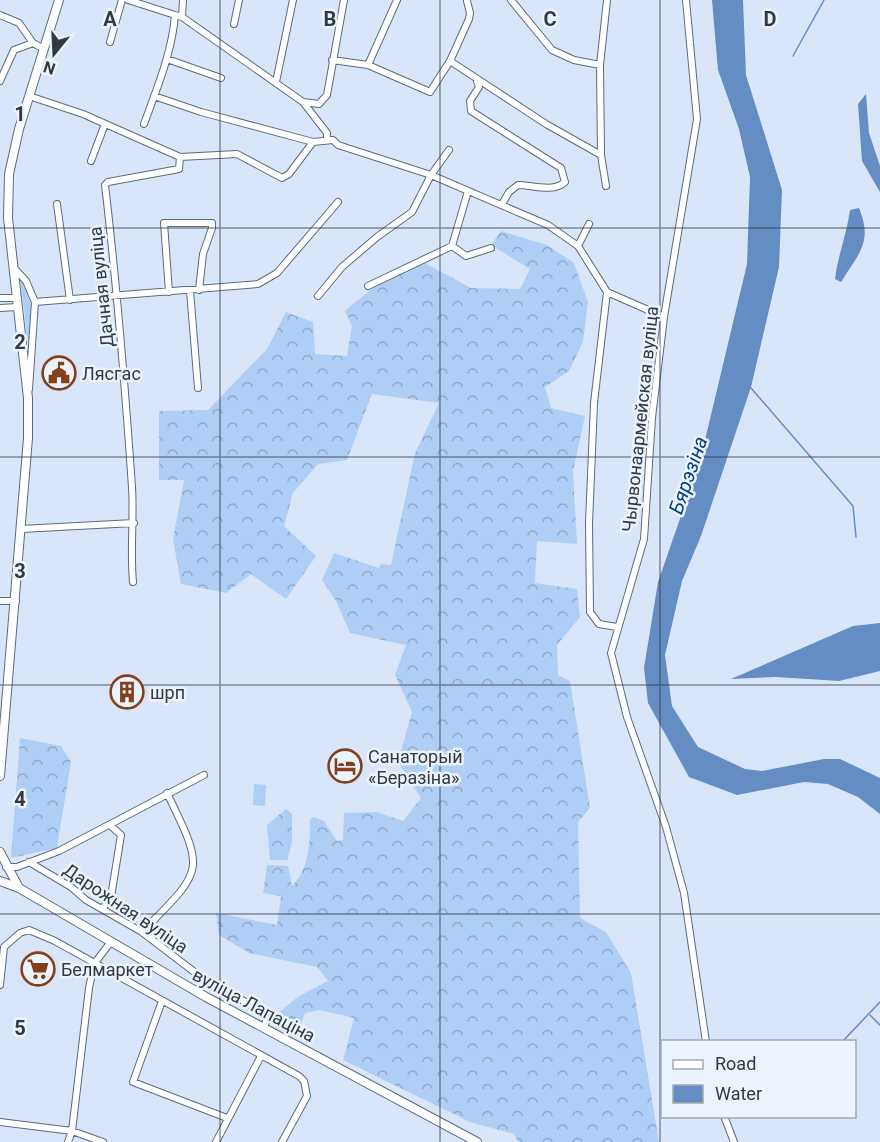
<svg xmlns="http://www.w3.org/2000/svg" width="880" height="1142" viewBox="0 0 880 1142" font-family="Roboto,sans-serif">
<defs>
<pattern id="forest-crowns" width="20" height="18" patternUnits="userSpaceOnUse" patternTransform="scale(1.5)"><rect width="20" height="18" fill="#afcef6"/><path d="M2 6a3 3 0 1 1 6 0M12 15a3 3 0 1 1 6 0" fill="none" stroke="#8fa8c9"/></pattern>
</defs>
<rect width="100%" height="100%" fill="#d9e6f9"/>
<path fill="#afcef6" d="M20,277L32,307L29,352Z
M254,784L266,785L265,806L253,805Z"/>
<path fill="url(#forest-crowns)" d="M501,231L547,245L574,263L588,302L583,342L569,371L545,387L551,408L585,416L573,471L577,544L537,541L535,583L577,589L580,617L557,645L558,675L570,681L590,808L578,822L580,918L606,932L631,973L659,1142H518L514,1134L470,1122L343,1060L354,1018L320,1010L305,1013L297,1033L270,1020L299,996L328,981L317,967L249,953L219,935L216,913L277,925L281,896L263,893L267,865L288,866L292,886C309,870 310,842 310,820L314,817L324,821L337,841L343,840L344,813L377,812L403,821L421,798L398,762L412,712L395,675L406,645L350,633L336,601L322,580L334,553L379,568L381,564L391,565L415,453L439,403L372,394L347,460L318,464L293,493L284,526L316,556L286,599L251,574L226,593L181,584L173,539L184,480H159V411L208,410L267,349L286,312L313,322L315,354L347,356L352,326L345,311L386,277L425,263L471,288L520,289L530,269L491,245Z
M20,738L61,746L71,762L57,848L11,858Z
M286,809L292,814V843L287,860H270L267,825Z"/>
<path fill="#648dc3" d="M712,0H743L746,75L782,190L779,267L751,387L701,536L682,581L665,655L672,706L698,747L745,769L762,771L824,759H840L880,778V814L858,797L828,784L804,782L737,795L689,777L648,703L644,668L658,582L700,461L747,264L750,177L739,129L718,70Z
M866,94L869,133L880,166V192L862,161L858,104Z
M859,208C873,242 859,253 841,282L835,279C838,255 847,233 850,210Z
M880,623V671L839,681L776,677L731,679L853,626Z"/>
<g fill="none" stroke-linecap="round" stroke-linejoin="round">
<path stroke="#648dc3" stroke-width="1.5" d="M793,56L824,0
M751,388L853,506L856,537
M870,1015L880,1025
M842,1042L880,1002"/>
<defs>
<path id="minor" d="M128,0L175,15
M511,0L552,50L574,60L600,65
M686,0L697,119L664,317L652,418L644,539L611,653L627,717L666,827L684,893L706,1042
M0,15L19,23L33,43L44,49
M182,17L303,102L327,133V139
M234,24L239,0
M110,42L122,0
M167,59L221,78
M332,60L368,65L430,92L450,61L469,19L470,13L467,1
M450,61L546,124L601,155
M368,65L397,0
M476,78L479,87L470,101L471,111L561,168L565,182C553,193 532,185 518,185L509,192L502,204
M0,81L14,50L33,43
M276,82L293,0
M29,96L83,114L180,157L237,154L282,178L289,174L313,142
M154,96L201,112L313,142L333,140L338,145L431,175L548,225L578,246L607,292L664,317
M303,102L319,104L327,95L344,0
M144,124C157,88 172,53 175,15L182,17L183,0
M91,161L105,124
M606,186L601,155L600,65L607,0
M468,191L452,246L466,256L491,248
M57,204L70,300
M578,246L589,224
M14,268L26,281L35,302L29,389
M368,286L452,246
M190,291L198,388
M169,292L164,223H212V228L203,254L199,290
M607,292L594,403L589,523L590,612L599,624L617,627
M318,296L342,267L377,237L412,212L431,175L449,150
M0,298H17
M35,302L258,284L277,273L338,202
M0,308L18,307
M21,529L134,523
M133,582C130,551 134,520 132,487C125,386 117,286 105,185L108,182L179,169L180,157
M0,601H16
M29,862L71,887L86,900L142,932L197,974L268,1015L264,1028
M6,867H17L59,851L204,775
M102,909L111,897L121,835L111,826
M142,932C204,869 206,873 167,793
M0,985L4,947L20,933L29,930L55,941L299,1076L304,1081L307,1096L282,1142
M162,1001L133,1082L227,1118
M724,1116L734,1142
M0,1122L72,1131L103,1142
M68,1142L72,1131L89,988L94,964L110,943
M216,1142L261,1056"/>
<path id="major" d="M0,776L28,438V398L8,218L9,174L19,129L59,0
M0,852L19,888
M0,881L19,888L206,997L477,1142"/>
</defs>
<use href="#minor" stroke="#5f6b7b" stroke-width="8"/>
<use href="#major" stroke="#5f6b7b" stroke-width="10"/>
<use href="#minor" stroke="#fff" stroke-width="6"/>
<use href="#major" stroke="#fff" stroke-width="8"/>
</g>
<path fill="none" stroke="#343940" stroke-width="1.5" stroke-opacity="0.55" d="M220,0V1142M440,0V1142M660,0V1142M0,228H880M0,457H880M0,685H880M0,914H880"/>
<defs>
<symbol id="civic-ring" viewBox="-11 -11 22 22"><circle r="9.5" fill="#ebf3fe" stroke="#853f1a" stroke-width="1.5"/><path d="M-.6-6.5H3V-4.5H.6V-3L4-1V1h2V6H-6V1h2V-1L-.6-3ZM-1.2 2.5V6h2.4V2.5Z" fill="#853f1a"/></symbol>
<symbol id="building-ring" viewBox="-11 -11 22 22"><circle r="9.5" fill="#ebf3fe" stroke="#853f1a" stroke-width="1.5"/><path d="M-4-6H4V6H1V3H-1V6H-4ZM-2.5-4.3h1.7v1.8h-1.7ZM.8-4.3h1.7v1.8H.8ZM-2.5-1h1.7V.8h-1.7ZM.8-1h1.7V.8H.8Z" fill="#853f1a"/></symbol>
<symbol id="hotel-ring" viewBox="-11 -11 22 22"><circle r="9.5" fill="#ebf3fe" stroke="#853f1a" stroke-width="1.5"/><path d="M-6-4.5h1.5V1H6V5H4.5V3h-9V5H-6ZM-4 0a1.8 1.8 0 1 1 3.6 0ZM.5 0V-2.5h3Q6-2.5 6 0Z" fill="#853f1a"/></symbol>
<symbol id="supermarket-ring" viewBox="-11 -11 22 22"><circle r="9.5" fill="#ebf3fe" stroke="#853f1a" stroke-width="1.5"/><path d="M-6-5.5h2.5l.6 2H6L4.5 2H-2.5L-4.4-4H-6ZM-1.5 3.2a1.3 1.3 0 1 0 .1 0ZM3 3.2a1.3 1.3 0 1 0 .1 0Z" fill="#853f1a"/></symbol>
</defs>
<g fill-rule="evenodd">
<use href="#civic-ring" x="40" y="354" width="38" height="38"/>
<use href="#building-ring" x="108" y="673" width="38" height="38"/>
<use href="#hotel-ring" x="326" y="747" width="38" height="38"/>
<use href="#supermarket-ring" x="19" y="950" width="38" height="38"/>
</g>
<g text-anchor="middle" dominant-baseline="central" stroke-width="5" stroke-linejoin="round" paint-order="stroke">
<g font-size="18" fill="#343940" stroke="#ebf3fe">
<text transform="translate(101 287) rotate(-96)">Дачная вуліца</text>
<text transform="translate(640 419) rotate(-84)">Чырвонаармейская вуліца</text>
<text transform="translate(126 908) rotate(34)">Дарожная вуліца</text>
<text transform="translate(254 1005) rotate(28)">вуліца Лапаціна</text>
</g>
<g font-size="18" fill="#343940" stroke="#ebf3fe" text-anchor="start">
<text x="82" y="373">Лясгас</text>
<text x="150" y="692">шрп</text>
<text x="368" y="756">Санаторый<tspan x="368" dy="21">«Беразіна»</tspan></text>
<text x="61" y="969">Белмаркет</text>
</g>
<g font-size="20" font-style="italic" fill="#034082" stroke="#ebf3fe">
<text transform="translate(688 475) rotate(-71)">Бярэзіна</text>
</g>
</g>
<g font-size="20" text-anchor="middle" font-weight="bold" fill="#343940" stroke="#ebf3fe" stroke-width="5" stroke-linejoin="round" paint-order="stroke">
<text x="110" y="26">A</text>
<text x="330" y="26">B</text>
<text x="550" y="26">C</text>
<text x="770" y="26">D</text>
<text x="20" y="121">1</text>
<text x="20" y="349">2</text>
<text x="20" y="578">3</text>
<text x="20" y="806">4</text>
<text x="20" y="1035">5</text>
</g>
<rect x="661" y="1040" width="195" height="78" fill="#ebf3fe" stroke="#a2a9b2" stroke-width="1.5"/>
<rect x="673" y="1060" width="30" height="9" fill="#ffffff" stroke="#a2a9b2" stroke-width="1.5"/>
<text x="715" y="1070" font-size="18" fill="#343940">Road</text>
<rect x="673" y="1085" width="30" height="18" fill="#648dc3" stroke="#a2a9b2" stroke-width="1.5"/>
<text x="715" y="1100" font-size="18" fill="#343940">Water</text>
<g transform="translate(54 54) rotate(198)" stroke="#ebf3fe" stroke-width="4.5" paint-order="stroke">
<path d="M0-4.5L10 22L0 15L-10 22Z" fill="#343940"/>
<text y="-9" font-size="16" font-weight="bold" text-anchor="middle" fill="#343940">N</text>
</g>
</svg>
